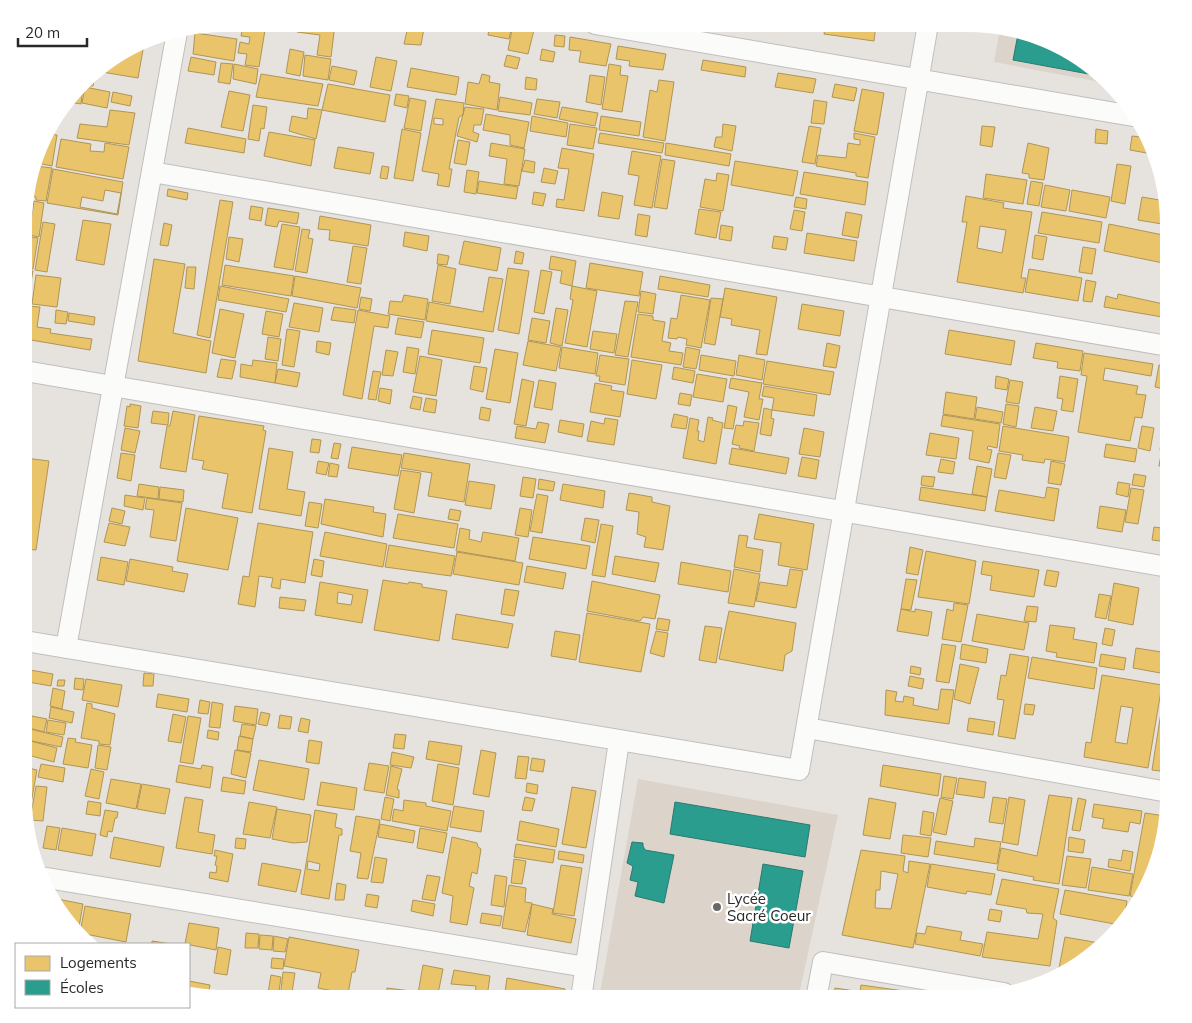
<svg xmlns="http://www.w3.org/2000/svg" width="1192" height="1023" viewBox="0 0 1192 1023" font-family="Mulish,sans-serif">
<rect width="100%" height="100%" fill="#e6e2de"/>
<path fill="#dcd3cb" d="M1000,29L1056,44L1111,84L994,62Z
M638,779L838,815L798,999H599Z"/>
<path fill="#e9c46a" stroke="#af9556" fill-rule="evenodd" d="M243,24H266L259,67L245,65L247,54L238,53L240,42L249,44L250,37L241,36Z
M268,24H288V27Z
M298,24H335L331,57L317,55L320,35L297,32Z
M364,24H396L395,30Z
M410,24H425L424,28L410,25Z
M447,24H478L477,29Z
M490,24L512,25L509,39L488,35Z
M826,24H876L874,41L824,34Z
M513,25L534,30L528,54L508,50Z
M408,26L424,28L421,45L404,44Z
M195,33L237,39L234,61L193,54Z
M555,35L565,36L564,47L554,46Z
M570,37L611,44L606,66L579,62L581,51L569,50Z
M143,44H144L138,78L96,71Z
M618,46L666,54L663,70L629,66L630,61L616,59Z
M290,49L304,52L300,76L286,73Z
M542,49L555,52L553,62L540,60Z
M305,55L331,59L328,80L303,76Z
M507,55L520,58L517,69L504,66Z
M191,57L216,62L214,75L188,71Z
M376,57L397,61L391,91L370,87Z
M703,60L746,67L745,77L701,70Z
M221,63L233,64L230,84L218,82Z
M234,64L258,69L256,84L233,79Z
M609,64L621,66L620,75L628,76L622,112L602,109Z
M332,66L357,71L354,85L329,80Z
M411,68L459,77L456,95L407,87Z
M778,73L816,79L813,93L775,87Z
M261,74L323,84L318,106L256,97Z
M482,74L490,76L489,82L500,84L497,110L465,104L468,82L479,84Z
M590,75L605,77L601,105L586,102Z
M89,77V80L94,81L93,86H83L81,104L69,102Z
M526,77L537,79L536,90L525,89Z
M659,80L674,82L665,141L643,137L650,90L657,92Z
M328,84L390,95L385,122L322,110Z
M835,84L857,88L854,101L832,97Z
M85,87L110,92L107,108L82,103Z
M862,89L884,93L877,135L854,131Z
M229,91L250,95L243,131L221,127Z
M113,92L132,96L130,106L111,102Z
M396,94L409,96L407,108L394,105Z
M500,97L532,103L530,115L498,111Z
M410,98L426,101L421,131L404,128Z
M436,99L464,103L463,115L459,117L449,169H452L449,187L437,185L439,174L422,171ZM434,118L443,119V125L434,124Z
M537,99L560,102L557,118L534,114Z
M814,100L827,102L824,124L811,123Z
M253,105L267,107L264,129L261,128L259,141L248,139Z
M465,107L484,109L481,125H474L473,132L479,134L477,142L457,136Z
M562,107L598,113L595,126L559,119Z
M308,108L322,110L316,139L289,131L292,116L307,119Z
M110,110L135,113L129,145L77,138L80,124L107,127Z
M486,114L529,122L524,148L510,145V135L483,130Z
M57,116L54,133L48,132L50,124Z
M532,116L568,123L566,137L530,131Z
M601,116L641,122L639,136L599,130Z
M570,124L597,128L593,149L567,145Z
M723,124L736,126L732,151L714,147L716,137H722Z
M809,126L821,128L815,164L802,162Z
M982,126L995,127L992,147L980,145Z
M188,128L246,139L244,153L185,143Z
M402,129L421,133L413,181L394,178Z
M1096,129L1108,131L1107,144L1095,143Z
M269,132L315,140L311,166L264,156Z
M600,133L664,143L662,153L598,143Z
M854,133L875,137L868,178L856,176V173L816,166L818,155L846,158L848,143L860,145V140L854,139Z
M47,134L57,135L52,166L37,163Z
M1132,136L1148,138L1152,154L1130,150Z
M61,139L91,144L90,151L104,152L105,143L129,147L123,179L56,167Z
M458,140L470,142L466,165L454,163Z
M491,143L525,149L519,186L504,184L507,159L489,156Z
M666,143L731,154L729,166L665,155Z
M1028,143L1049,148L1044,180L1029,178V174L1022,173Z
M338,147L374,153L370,174L334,168Z
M562,148L594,154L584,211L556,207L557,199L564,200L569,169L558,168Z
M632,151L661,156L652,208L634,205L639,176L628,174Z
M662,159L675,161L667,209L654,207Z
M525,160L535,162L534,173L522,171Z
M735,161L798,171L793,196L731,185Z
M1117,164L1131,166L1125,204L1111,201Z
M36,166L52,168L46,201L36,200V197L26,195Z
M382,166L389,167L387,179L380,178Z
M544,168L558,171L555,184L541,182Z
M53,169L123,182L118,215L47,203ZM105,190L121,193L117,214L80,207L82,197L103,201Z
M467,170L479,172L476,194L464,192Z
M804,172L868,182L865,205L800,194Z
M717,173L729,175L723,211L700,207L705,179L716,181Z
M986,174L1027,180L1023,204L983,198Z
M479,181L518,187L516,199L477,193Z
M1031,181L1043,183L1039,206L1027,204Z
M1045,185L1070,190L1066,211L1041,207Z
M168,189L188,193L187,200L167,196Z
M1072,190L1110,197L1106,218L1069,211Z
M534,192L546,194L543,206L532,204Z
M602,192L623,196L619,219L598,216Z
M966,196L1004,203L1003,208L1032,212L1021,278H1026L1023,293L957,282L967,222H962ZM980,226L1006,230L1002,253L977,248Z
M796,197L807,199L806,209L794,207Z
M1142,197L1165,201L1168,211V225L1138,220Z
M220,200L233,202L210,338L197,335Z
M34,201L44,203L39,237L29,235Z
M251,206L263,208L261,221L249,219Z
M268,208L299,213L297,224L279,221L277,227L265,225Z
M699,209L721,212L716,238L695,234Z
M794,210L805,212L802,231L790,229Z
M846,212L862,215L858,238L842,235Z
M1042,212L1102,222L1099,243L1038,233Z
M638,214L650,216L647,237L635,235Z
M320,216L371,225L368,246L329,240L330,230L318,229Z
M83,220L111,224L104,265L76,260Z
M43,222L55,224L47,272L35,270Z
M164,223L172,225L168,246L160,245Z
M282,224L300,227L293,270L274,267Z
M1109,224L1168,236V264L1104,251Z
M721,225L733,227L731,241L719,239Z
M302,229L310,230L308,238L313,239L307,273L295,271Z
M405,232L429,236L427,251L403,246Z
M807,233L857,241L854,261L804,253Z
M1035,235L1047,237L1043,260L1032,258Z
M25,236L38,238L33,269L25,268Z
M774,236L788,238L786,250L772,248Z
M229,237L243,239L239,262L226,259Z
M464,241L501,248L497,271L459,264Z
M353,246L367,248L361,284L347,282Z
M1083,247L1096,249L1092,274L1079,272Z
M516,251L524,253L522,264L514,263Z
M438,254L449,256L447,265L437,264Z
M551,256L576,261L572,286L560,283L562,271L549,269Z
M154,259L185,264L173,333L211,341L206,373L138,361Z
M590,263L643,272L639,296L586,288Z
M225,265L294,276L291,296L222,285Z
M438,265L456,269L450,304L432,301Z
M187,267H196L194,289L185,288Z
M508,268L529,271L519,334L498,330Z
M25,269L33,271L27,304H25Z
M1029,269L1082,278L1078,301L1025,292Z
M541,270L552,272L544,314L534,312Z
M1165,272L1168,273V300L1161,299Z
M36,275L61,278L57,307L32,304Z
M295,276L361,288L357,308L292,296Z
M660,276L710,285L708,297L658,289Z
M489,277L503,279L493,332L426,321L429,302L483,312Z
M1086,280L1096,282L1092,302L1083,301Z
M220,286L289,299L286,312L218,300Z
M572,286L597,291L587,347L565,343L573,300L570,299Z
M725,288L777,297L767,355L756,354L760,330L731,325L732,319L720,317Z
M641,291L656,294L653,314L638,312Z
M1118,294L1168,305V318L1104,307L1106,296L1117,299Z
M404,295L428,299L425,320L388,314L390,301L402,302Z
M681,295L710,300L701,348L686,345L687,339L678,337L677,339L668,338L671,318L677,319Z
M361,297L372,299L370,311L359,309Z
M711,298L723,299L715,345L704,343Z
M625,301L638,302L628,357L615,355Z
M294,303L323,308L319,332L289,327Z
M802,304L844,311L840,336L798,329Z
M28,306L40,307L37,327L51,329L50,333L92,339L90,350L25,339Z
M334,307L356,310L354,323L331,320Z
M556,308L568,310L562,346L550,343Z
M220,309L244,314L235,358L212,353Z
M56,310L68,312L66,324L55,323Z
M358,310L390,316L388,328L374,326L362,399L343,395Z
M266,311L283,314L279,337L262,334Z
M69,313L95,317L94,325L68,321Z
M638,314L653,316V320L665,322L662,341L671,343L669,351L683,353L681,365L631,357Z
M398,318L424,322L421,338L395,334Z
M532,318L550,321L546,343L528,340Z
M287,329L300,331L294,367L282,365Z
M432,330L484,338L480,363L428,354Z
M949,330L1015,341L1011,365L945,354Z
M593,331L617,334L614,353L590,349Z
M268,337L281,339L278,361L265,359Z
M317,341L331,343L329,355L316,352Z
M528,341L561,347L556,371L523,365Z
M827,343L840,346L836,368L823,366Z
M1036,343L1083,351L1080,371L1057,368L1058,362L1033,358Z
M407,347L419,349L415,374L403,372Z
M562,347L598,353L595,374L559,368Z
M686,347L700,350L696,369L683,367Z
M495,349L518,353L510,403L486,399Z
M386,350L398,352L393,376L382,375Z
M1084,353L1153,364L1151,376L1105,368L1103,380L1138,386L1136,394L1146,395L1142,418L1135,417L1130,441L1078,432L1087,376L1081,375Z
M600,355L629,359L625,385L599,381L600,376H596Z
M701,355L736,361L734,376L699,370Z
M739,355L765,360L762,380L736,375Z
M420,356L442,360L436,396L413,392Z
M221,359L236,361L232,379L217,377Z
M253,360L277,363L275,383L240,377L241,364L252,366Z
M632,360L662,365L656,399L627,394Z
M767,361L834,372L830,395L763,384Z
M1159,365L1168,366V390L1155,387Z
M474,366L487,368L483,392L470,389Z
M674,367L695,371L693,383L672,379Z
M278,369L300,373L297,387L275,383Z
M373,371L381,372L376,400L368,399Z
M697,374L727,379L723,402L693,397Z
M996,376L1009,379L1007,390L995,388Z
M1060,376L1078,379L1073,412L1061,410L1063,399L1057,398Z
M731,378L762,383L759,399H763L759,420L744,417L749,392L729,388Z
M522,379L534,382L526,426L514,424Z
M539,380L556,383L552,410L534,407Z
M1010,380L1023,382L1019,404L1006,402Z
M595,383L612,386L611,390L624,392L620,417L590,412Z
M764,386L817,395L814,416L772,410L774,398L762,396Z
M380,388L392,390L390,404L378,401Z
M946,392L977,397L974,419L943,414Z
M680,393L692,395L690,406L678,404Z
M413,396L422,398L420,410L410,408Z
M426,398L437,400L435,413L423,411Z
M130,404L141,406L138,428L124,426L127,406L130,407Z
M1006,404L1019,406L1016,427L1003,424Z
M728,405L737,407L733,429L724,428Z
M481,407L491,409L489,421L479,419Z
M977,407L1003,412L1001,423L975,419Z
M1035,407L1057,411L1053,431L1031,428Z
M764,408L772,410L771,418L774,419L771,436L760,434Z
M153,411L169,413L168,425L151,423Z
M173,411L195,415L186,472L160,468L167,426H170Z
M674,414L688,417L686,429L671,427Z
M943,415L1000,424L997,448L988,446L987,449L992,450L989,463L969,459L973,431L941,426Z
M199,416L264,426L263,430L266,431L252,513L222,508L228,474L202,469L204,461L192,459Z
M708,417L713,418L712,420L723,423L716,464L683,458L690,418L699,420L697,431H699L698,440L704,442Z
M605,418L618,420L614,445L587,441L591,421L604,424Z
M560,420L584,424L582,437L558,432Z
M744,421L759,423L754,451L739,448L740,446L732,444L736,425L743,426Z
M1165,421L1168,422V451L1160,450Z
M538,422L549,424L545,443L515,438L517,426L536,429Z
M1003,426L1069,437L1065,462L1045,459L1044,463L1022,460L1023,455L999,451Z
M1142,426L1154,428L1150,451L1138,448Z
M125,428L140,431L135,453L121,450Z
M804,428L824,432L820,457L799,454Z
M930,433L959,438L956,459L926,455Z
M312,439L321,440L319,453L310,452Z
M334,443L341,444L338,459L331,458Z
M1106,444L1137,449L1135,462L1104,457Z
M352,447L402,455L398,476L348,468Z
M269,448L293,452L287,489L305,492L301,516L259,509Z
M732,448L789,458L786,474L729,464Z
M121,453L135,455L131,481L117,478Z
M404,453L470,464L464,502L428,496L432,473L401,468Z
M998,453L1011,455L1006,479L994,477Z
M1161,455L1168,456V467L1159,466Z
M802,457L819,460L816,479L798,476Z
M25,458L49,461L36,550L25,549Z
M941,459L955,462L953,474L938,472Z
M318,461L329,463L326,475L316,473Z
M1051,461L1065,464L1061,485L1048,483Z
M330,463L339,465L337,477L328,476Z
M977,466L992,469L987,497L972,494Z
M401,470L421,473L414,513L394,509Z
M1134,474L1146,476L1144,487L1132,485Z
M922,476L935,477L933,487L921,485Z
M523,477L536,479L533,498L520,496Z
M539,479L555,482L553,491L538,489Z
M469,481L495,485L491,509L465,505Z
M1118,482L1130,484L1128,497L1116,494Z
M139,484L159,487L158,499L137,496Z
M563,484L605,491L603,508L560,500Z
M160,487L184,490L183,502L159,499Z
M921,487L987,497L985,511L919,500Z
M1047,487L1059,489L1054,521L995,511L999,490L1045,498Z
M1131,488L1144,490L1138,524L1125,522Z
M629,493L652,497V502L670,506L663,550L644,547L646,537L637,534L639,512L626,510Z
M537,494L548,496L542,533L530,531Z
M125,495L145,498L143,510L124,506Z
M147,498L182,503L176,541L150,537L154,510L145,509Z
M325,499L374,507L373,512L386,514L383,537L321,524Z
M309,502L322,504L318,528L305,526Z
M1100,506L1126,510L1122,532L1097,528Z
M112,508L125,511L122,524L109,521Z
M186,508L238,518L228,570L177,561Z
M520,508L532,510L528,537L515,535Z
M450,509L461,511L459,521L448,519Z
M398,514L458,524L454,548L393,538Z
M759,514L814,524L807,570L778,565L781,543L754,539Z
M585,518L599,520L595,543L581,540Z
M109,523L130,527L125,546L104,542Z
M258,523L313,532L305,583L281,579L280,589L271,587L273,578L259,576L255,607L238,604L243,576L249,577Z
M601,524L613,526L605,577L592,575Z
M1154,527L1168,529V542L1152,540Z
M460,528L470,530L469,539L481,542L483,532L519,538L515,561L456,551Z
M325,532L387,544L383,567L320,556Z
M739,535L748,536L746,547L763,550L760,572L734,567Z
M533,537L590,546L586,569L529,559Z
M389,545L455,556L451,576L385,567Z
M910,547L923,550L918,575L906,573Z
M926,551L976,561L969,604L918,597Z
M457,552L523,563L519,585L453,574Z
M615,556L659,563L655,582L612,574Z
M101,557L128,562L124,585L97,580Z
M130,559L173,567L172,571L188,574L184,592L126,581Z
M314,559L324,561L322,577L311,575Z
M983,561L1039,570L1034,597L990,590L992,576L981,574Z
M681,562L731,571L728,592L678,584Z
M527,566L566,573L563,589L524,582Z
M734,569L760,574L754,607L728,603Z
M790,569L803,571L796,608L756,601L760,582L787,586Z
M1047,570L1059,572L1056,587L1044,585Z
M906,579L917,580L911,610L901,609Z
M383,580L408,584L409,582L422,584V587L447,591L439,641L374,630Z
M592,581L660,595L655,619L643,617L640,621L587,611Z
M320,582L368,590L362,623L315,615ZM338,592L353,595L351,605L337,603Z
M1114,583L1139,588L1133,625L1108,620Z
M505,589L519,591L514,616L501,614Z
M1099,594L1111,596L1106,619L1095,617Z
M280,597L306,600L304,611L279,608Z
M954,603L968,605L961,642L942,639L947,609L953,611Z
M1027,606L1038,607L1036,622L1024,621Z
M901,609L915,612V609L932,612L928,636L897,631Z
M729,611L796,623L792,651L785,655L783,671L719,659Z
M587,613L650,624L641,672L579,662Z
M456,614L513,624L508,648L452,639Z
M977,614L1029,623L1024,650L972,641Z
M658,618L670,620L668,631L656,629Z
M1050,625L1075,628L1073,639L1097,643L1094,663L1056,657L1057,653L1046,651Z
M705,626L722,628L716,663L699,660Z
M1105,628L1115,630L1112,646L1102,644Z
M555,631L580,635L576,660L551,656Z
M656,631L668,633L664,657L650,653Z
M942,644L956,646L949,683L936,681Z
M962,644L988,649L986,663L960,659Z
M1136,648L1168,653L1166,674L1133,668Z
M1010,654L1029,657L1015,739L998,736L1004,700L997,699L1001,675L1006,676Z
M1101,654L1126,658L1124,670L1099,666Z
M1032,657L1097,668L1094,689L1028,678Z
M960,664L979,668L970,704L954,699Z
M911,666L921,668L920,675L910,673Z
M30,670L53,674L51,686L28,682Z
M144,673L154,674L153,686H143Z
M1102,675L1162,685L1148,768L1084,757L1086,742L1091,743ZM1121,706L1133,708L1127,744L1115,742Z
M910,676L924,679L922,689L908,686Z
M75,678L84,679L83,690L74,689Z
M86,679L122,685L118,707L82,700Z
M58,680H65L64,686H57Z
M53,688L65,691L62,709L50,706Z
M941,689L954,690L949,724L885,715L886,690L897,692L895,701L903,702L904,696L914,698L913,705L938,710Z
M1168,693V772L1152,770L1162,706L1166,707Z
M158,694L189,699L187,712L156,707Z
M200,700L210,702L208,714L198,713Z
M212,702L223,704L220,728L209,727Z
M87,703L92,704V708L115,714L110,745L99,744V741L81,738Z
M1025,704L1035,705L1033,715L1024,714Z
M235,706L258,709L256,725L233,721Z
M51,707L74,712L72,723L49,718Z
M261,712L270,714L267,726L258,724Z
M173,714L186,717L181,743L168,741Z
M280,715L292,717L290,729L278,728Z
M32,716L47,719L44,732L29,728Z
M188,716L201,718L193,764L180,762Z
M301,718L310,720L308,733L298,731Z
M969,718L995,722L993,735L967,731Z
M48,720L66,723L64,735L46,732Z
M242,724L256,726L253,739L240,736Z
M30,729L63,737L61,747L27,740Z
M208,730L219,732L218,740L207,738Z
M395,734L406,735L404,749L393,748Z
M239,736L253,739L251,752L237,750Z
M68,738L76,739L75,742L92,745L88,768L63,764Z
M27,740L57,748L54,762L24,754Z
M309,740L322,742L319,764L306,762Z
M429,741L462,746L459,765L426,759Z
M98,745L111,747L107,770L95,768Z
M235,750L251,753L246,778L231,774Z
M481,750L496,753L489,797L473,794Z
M392,752L414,757L411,768L390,765Z
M518,756L529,757L526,779L515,778Z
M532,758L545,760L543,772L530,770Z
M259,760L309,769L304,800L253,790Z
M369,763L389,766L384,793L364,790Z
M41,764L65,768L63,782L38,777Z
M438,764L459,768L453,805L432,801Z
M179,765L201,769L202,765L213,767L210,788L176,782Z
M883,765L941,774L938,796L880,786Z
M391,766L402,769L397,789L399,790V798L386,795Z
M24,767L37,770L28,820L24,812Z
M91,769L104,772L99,799L85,796Z
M944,776L957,778L953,799L941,797Z
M223,777L246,781L244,794L221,791Z
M959,778L986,782L984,798L956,794Z
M111,779L141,784L136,809L106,803Z
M321,782L357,788L354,810L317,805Z
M527,783L538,785L537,794L526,792Z
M142,784L170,789L165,814L137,809Z
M36,786L47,787L43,821L30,820Z
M572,787L596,791L586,848L562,844Z
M1049,795L1072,798L1059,884L1033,880L1034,877L997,870L1001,848L1037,856Z
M185,797L203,800L198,832L215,835L212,854L176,848Z
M385,797L394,799L390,821L381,819Z
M525,797L535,799L532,811L522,810Z
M993,797L1007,799L1003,824L989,822Z
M1009,797L1025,800L1018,845L1002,842Z
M869,798L896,803L890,839L863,835Z
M940,798L953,801L946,835L933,832Z
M1078,798L1086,800L1080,831L1072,830Z
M404,800L426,803V806L451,811L447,831L392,821L394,809L403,811Z
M88,801L101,803L100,816L86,814Z
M249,802L277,807L270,838L243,834Z
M1094,804L1142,811L1140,824L1130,822L1128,832L1102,828L1104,819L1092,817Z
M454,806L484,811L481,832L450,827Z
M277,809L311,815L307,842L293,843L272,839Z
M105,810L118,812L117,818H115L112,832L108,831L107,837L100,835Z
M315,810L337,814L335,827L342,829V835H339L329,899L301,894ZM308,861L320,864L319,871L307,869Z
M923,811L934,813L931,836L920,834Z
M1145,813L1165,816L1153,874L1138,897L1130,896Z
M356,816L380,820L368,879L357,878L361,853L350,851Z
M520,821L559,829L556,847L517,840Z
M380,824L415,831L413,843L378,837Z
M47,826L60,828L56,850L43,848Z
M62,828L96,834L92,856L58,850Z
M420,828L447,833L443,853L417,848Z
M903,835L931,838L928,857L901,853Z
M114,837L164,847L160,867L110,858Z
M452,837L477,843L478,847L481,849L477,874L472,872L469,886L474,888L467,925L450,922L453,896L442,893Z
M1069,837L1085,840L1083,853L1068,851Z
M236,838L246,839L245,849L235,848Z
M975,838L1001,842L997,864L934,854L936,841L974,847Z
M516,844L555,850L553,863L514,857Z
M215,850L233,854L228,882L209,878L210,872L216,873L217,866L215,865L217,856H214Z
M861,850L905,856L903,871L908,873L909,861L930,864L913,948L842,935ZM881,871L898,874L891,909L875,908L876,890H880Z
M1123,850L1133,852L1130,871L1108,867L1109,859L1121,861Z
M559,851L584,855L583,863L558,859Z
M1067,856L1091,859L1086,888L1062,885Z
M375,857L387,859L383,883L371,882Z
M514,859L526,861L522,884L511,883Z
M262,863L301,870L296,892L258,885Z
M931,864L995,874L991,895L967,891L966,894L927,887Z
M561,865L582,868L574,916L553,913Z
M1092,867L1133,874L1129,896L1088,890Z
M427,875L440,877L435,901L422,899Z
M495,875L507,877L504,907L491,905Z
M1002,879L1059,889L1053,918L1057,921L1050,966L982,957L987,932L1038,939L1043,914L1027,913L1026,909L996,904Z
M337,883L346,885L344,900H335Z
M509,885L526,888L525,902L532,903L525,932L502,928Z
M1065,890L1127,901L1124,919L1120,925L1060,914Z
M367,894L379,896L377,908L365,906Z
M52,898L83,904L79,927L72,926Z
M413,900L435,904L433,916L411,911Z
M532,904L553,909L552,914L576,919L571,943L527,935Z
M85,906L131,914L126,942L80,933Z
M990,909L1002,911L1000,922L988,920Z
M482,913L502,916L500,926L480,923Z
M189,923L219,928L216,950L185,944Z
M927,926L962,932L960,940L983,944L980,956L915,944L917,933L925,934Z
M246,933L259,934L258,948H245Z
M260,935L273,936L272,950L259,949Z
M274,936L288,939L285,952L273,951Z
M289,937L359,950L355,972H352L348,994L318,988L321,973L284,966Z
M1065,937L1105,944L1069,970L1059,968Z
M152,941L171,944H152Z
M218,947L231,950L227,975L214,973Z
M272,958L284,959L283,969L271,968Z
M423,965L443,969L437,999H417Z
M454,970L490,976L487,997L475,995L476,986L451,984Z
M283,972L295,973L291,999H280Z
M271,975L281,977L278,999H267Z
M507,978L565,989L564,999H504Z
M189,981L210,985L208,996L189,992Z
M861,985L904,991L903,999H872L859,997Z
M387,988L411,991L410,999H386Z
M835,988L855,991L853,999H833Z
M447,994L475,999H446Z"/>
<path fill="#2a9d8f" stroke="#297a70" d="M1018,34L1056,44L1095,72L1094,75L1013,60Z
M675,802L810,825L805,857L670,834Z
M632,842L643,843V846L645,850L674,855L664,903L635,896L638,882L630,880L633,866L627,863Z
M763,864L803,871L789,948L750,941Z"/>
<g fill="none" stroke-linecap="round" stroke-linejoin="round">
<defs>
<path id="street" d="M595,24L1133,116
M152,172L1168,346
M25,371L1168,567
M25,641L799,770L928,24
M66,648L177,32
M807,728L1168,792
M41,877L586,967
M581,999L619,741
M816,999L823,962L1004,993"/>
</defs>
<use href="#street" stroke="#c0bfbf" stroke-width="22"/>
<use href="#street" stroke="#fbfbfa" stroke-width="20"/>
</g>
<circle fill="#6a6968" stroke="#fff" stroke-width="2" cx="717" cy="907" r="5"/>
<g text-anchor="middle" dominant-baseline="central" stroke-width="5" stroke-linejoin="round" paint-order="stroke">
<g font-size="15" fill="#282828" stroke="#fff" text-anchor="start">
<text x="727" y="898">Lycée<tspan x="727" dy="17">Sacré Coeur</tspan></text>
</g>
</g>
<path d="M0 0H1192V1023H0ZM224 32H968A192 192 0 0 1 1160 224V798A192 192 0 0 1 968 990H224A192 192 0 0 1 32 798V224A192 192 0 0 1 224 32Z" fill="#fff" fill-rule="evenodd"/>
<rect x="15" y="943" width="175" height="65" fill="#ffffff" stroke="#a9a9a9"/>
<rect x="25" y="956" width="25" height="15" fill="#e9c46a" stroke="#a9a9a9"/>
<text x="60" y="968" font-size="15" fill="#282828">Logements</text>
<rect x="25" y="980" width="25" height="15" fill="#2a9d8f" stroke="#a9a9a9"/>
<text x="60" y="993" font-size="15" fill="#282828">Écoles</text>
<path d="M18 38v8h69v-8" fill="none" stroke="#282828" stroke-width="2.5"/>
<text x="25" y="38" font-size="15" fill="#282828" stroke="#ffffff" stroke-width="4" paint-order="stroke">20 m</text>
</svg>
